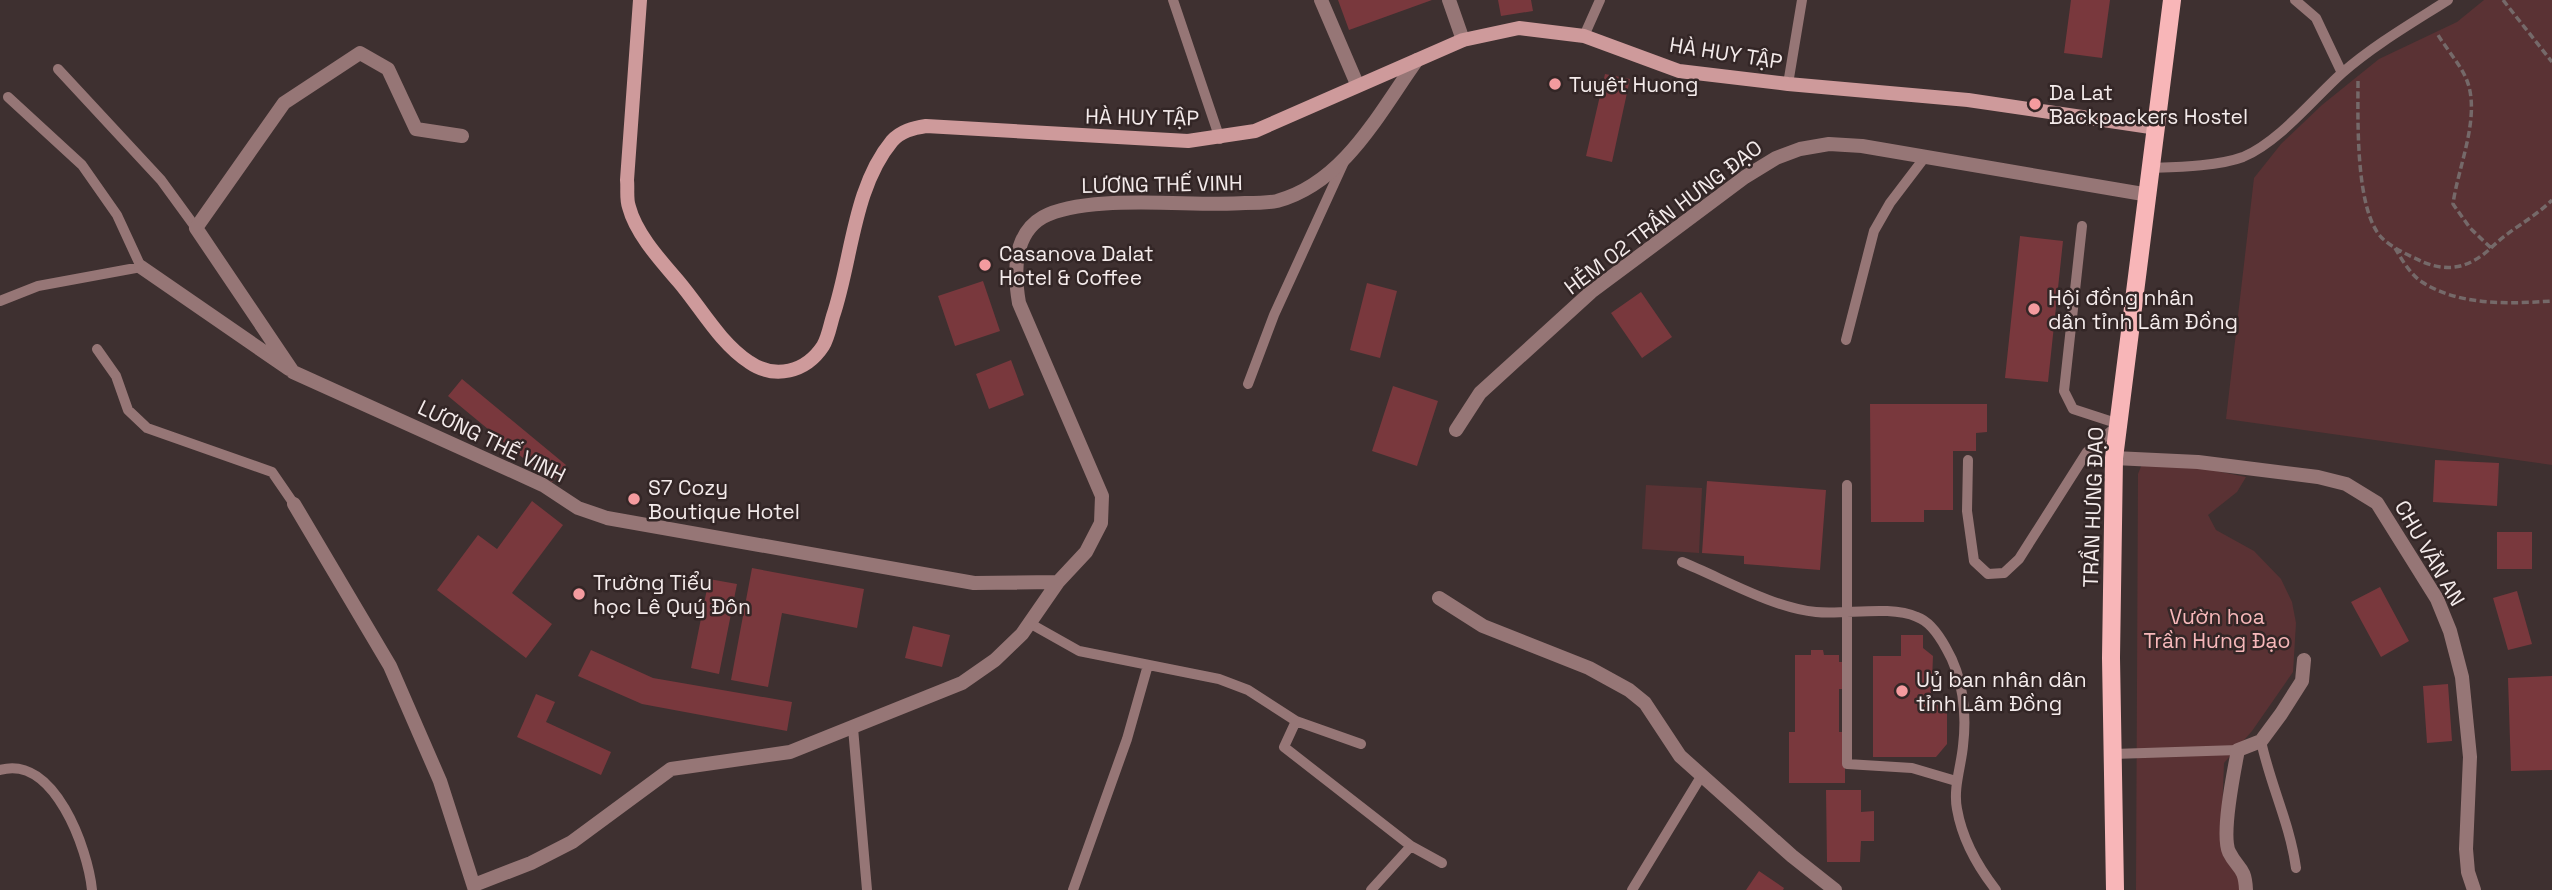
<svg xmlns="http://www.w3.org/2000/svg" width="2552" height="890" viewBox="0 0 2552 890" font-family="'Space Grotesk',sans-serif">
<rect width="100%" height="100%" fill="#3e3030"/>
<path fill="#5a3234" d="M2484,0H2552V465L2226,419L2254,178L2281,144L2322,105L2379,59L2457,22Z
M2142,464L2207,469L2246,477L2237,492L2208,515L2216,530L2254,551L2281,579L2292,602L2296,623L2293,672L2252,731L2224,763L2221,839L2239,873V890H2136L2138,474Z
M1646,485L1702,488L1699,553L1642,549Z"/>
<path fill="#79383d" d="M1338,0H1432L1349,30Z
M1498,0H1531L1533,11L1501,16Z
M2071,0H2110L2102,58L2064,53Z
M1605,74L1630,79L1612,162L1586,156Z
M2020,236L2063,241L2048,382L2005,378Z
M983,281L1000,331L955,346L938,296Z
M1367,283L1397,291L1380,358L1350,350Z
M1641,292L1672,337L1642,358L1611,313Z
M1011,360L1024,395L989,409L976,374Z
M462,379L566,465L552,482L448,396Z
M1393,386L1438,401L1417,466L1372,451Z
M1870,404H1987V432L1976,433V451H1953V510H1924V522H1871Z
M2435,460L2499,463L2497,506L2433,502Z
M1707,481L1826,490L1820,570L1744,564V556L1702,553Z
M532,501L563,525L512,593L552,624L526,658L437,590L478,535L497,549Z
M2497,532H2532V569H2497Z
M752,568L864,589L857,628L782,613L768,687L731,680Z
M709,579L737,584L719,674L691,668Z
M2380,587L2409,641L2381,657L2351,602Z
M2517,591L2532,644L2508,650L2493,598Z
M913,626L950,635L942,667L905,658Z
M1901,635H1923V648L1933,656L1931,705H1947V744L1936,757H1873V656H1901Z
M591,650L653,678L792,702L787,731L642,704L578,676Z
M1811,650H1823L1824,655H1839V662H1845V689H1839V732H1845V783H1789V732H1795V655H1811Z
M2552,676V770L2511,771L2508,678Z
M2448,684L2452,741L2427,743L2423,686Z
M536,694L555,702L546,722L611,752L601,775L517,737Z
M1826,790H1861V812L1874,811V841H1861L1860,862H1827Z
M1759,871L1784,888L1783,890H1746Z"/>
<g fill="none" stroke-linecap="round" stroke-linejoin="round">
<path stroke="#756969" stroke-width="3.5" stroke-dasharray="7 3.5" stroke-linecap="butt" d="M2503,0L2552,62
M2358,81C2358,118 2355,211 2382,238C2392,248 2410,256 2423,262C2450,273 2470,267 2491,248L2470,228L2453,204C2458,166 2483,113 2465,76C2458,62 2446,48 2438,35
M2395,248C2402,260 2410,274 2422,282C2459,306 2510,304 2552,301
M2491,248C2510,229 2533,219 2552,200"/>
<path stroke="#967676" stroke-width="10" d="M1173,0L1220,139
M2295,0L2316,18L2342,73
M1584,36L1600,0
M58,69L161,180L196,228
M1788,84L1802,0
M2152,168C2179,167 2219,166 2243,157C2279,142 2314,98 2342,73C2374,45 2412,23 2448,0
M2082,226L2064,391L2073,409L2119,424
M0,301L38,286L141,267L117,215L82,165L8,97
M1846,340L1874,231L1890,203L1925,157
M97,349L116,376L128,410L147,428L272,472L294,504
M1248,384L1274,315L1344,162
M1968,460L1967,511L1974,561L1988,574L2004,573L2019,559L2087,452L2119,424
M1847,485V764L1912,768L1956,781
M1682,562C1722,578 1773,608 1816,612C1846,615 1890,605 1917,617C1929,621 1940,637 1946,648C1963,677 1967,713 1963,746C1961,767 1953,788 1957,809C1962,838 1978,867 1996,890
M1031,624L1079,651L1219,679L1248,690L1296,721L1284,747L1411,846L1442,863
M1296,721L1361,744
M853,728L867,890
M2261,741C2270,784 2290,824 2296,868
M2113,754L2238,750
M0,770C54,754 88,849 92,890
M1073,890L1127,739L1148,665
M1371,890L1411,846
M1632,890L1702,775"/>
<path stroke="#967676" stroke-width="14" d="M1321,0L1357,84
M1449,0L1463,40
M462,136L416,129L388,69L360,53L284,103L196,228L293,372L543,485L578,508L607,518L974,583L1058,582
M141,267L289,369
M1456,430L1480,393L1591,292L1745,177L1776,158L1800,149L1829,144L1862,146L2149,195
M2114,458L2198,462L2318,477L2346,484L2377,503L2437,599L2450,631L2462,677L2470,757L2466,849L2468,872L2474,890
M294,504L390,666L440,781L475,890
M1439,598L1483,626L1589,668L1629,690L1645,703L1680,756L1792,856L1835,890
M474,885L531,863L572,842L671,769L790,752L962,683L995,660L1022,634L1058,582L1086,552L1101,523L1102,496L1019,303C1014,274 1013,234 1043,217C1087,193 1192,207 1245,203C1255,203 1267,203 1277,201C1344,183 1379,113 1417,60
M2246,890C2245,866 2238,870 2229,852C2221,834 2234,771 2238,750L2261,741L2281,714L2302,681L2304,660"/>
<path stroke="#ce9a9b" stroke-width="14" d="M640,0L627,180C628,189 626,199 629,207C636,234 661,261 679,282C701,308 720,343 749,362C775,380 806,372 823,346C828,338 830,326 833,316C852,260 853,188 892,141C901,131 913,128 926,126L1188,141L1255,131L1463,40L1519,28L1584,36L1679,71L1788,84L1968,100L2157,128"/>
<path stroke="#f8b6b8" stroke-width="18" d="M2115,890L2111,658L2114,458L2172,0"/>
</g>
<g fill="#f49b9f" stroke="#332626" stroke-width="2.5">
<circle cx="1555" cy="84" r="7"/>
<circle cx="2035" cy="104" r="7"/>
<circle cx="985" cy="265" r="7"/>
<circle cx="2034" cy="309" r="7"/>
<circle cx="634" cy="499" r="7"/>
<circle cx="579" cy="594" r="7"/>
<circle cx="1902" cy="691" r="7"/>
</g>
<g text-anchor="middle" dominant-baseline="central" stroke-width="5" stroke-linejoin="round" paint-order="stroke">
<g font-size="21" fill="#f4ebeb" stroke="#332626">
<text transform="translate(1726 53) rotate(9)">HÀ HUY TẬP</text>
<text transform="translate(1142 117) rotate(1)">HÀ HUY TẬP</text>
<text transform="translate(1162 184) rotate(-1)">LƯƠNG THẾ VINH</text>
<text transform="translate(1663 217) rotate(-37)">HẺM 02 TRẦN HƯNG ĐẠO</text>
<text transform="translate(492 441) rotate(26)">LƯƠNG THẾ VINH</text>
<text transform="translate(2093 507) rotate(-88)">TRẦN HƯNG ĐẠO</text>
<text transform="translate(2430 553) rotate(60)">CHU VĂN AN</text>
</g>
<g font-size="21" fill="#f4ebeb" stroke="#332626" text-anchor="start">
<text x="1569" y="84">Tuyêt Huong</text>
<text x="2049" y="92">Da Lat<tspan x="2049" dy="24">Backpackers Hostel</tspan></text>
<text x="999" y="253">Casanova Dalat<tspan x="999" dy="24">Hotel &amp; Coffee</tspan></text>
<text x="2048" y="297">Hội đồng nhân<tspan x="2048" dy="24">dân tỉnh Lâm Đồng</tspan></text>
<text x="648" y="487">S7 Cozy<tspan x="648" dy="24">Boutique Hotel</tspan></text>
<text x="593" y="582">Trường Tiểu<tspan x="593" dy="24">học Lê Quý Đôn</tspan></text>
<text x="1916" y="679">Uỷ ban nhân dân<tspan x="1916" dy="24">tỉnh Lâm Đồng</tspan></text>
</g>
<g font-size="21" fill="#f7b8ba" stroke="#332626">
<text x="2217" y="616">Vườn hoa<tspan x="2217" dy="24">Trần Hưng Đạo</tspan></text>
</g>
</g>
</svg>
